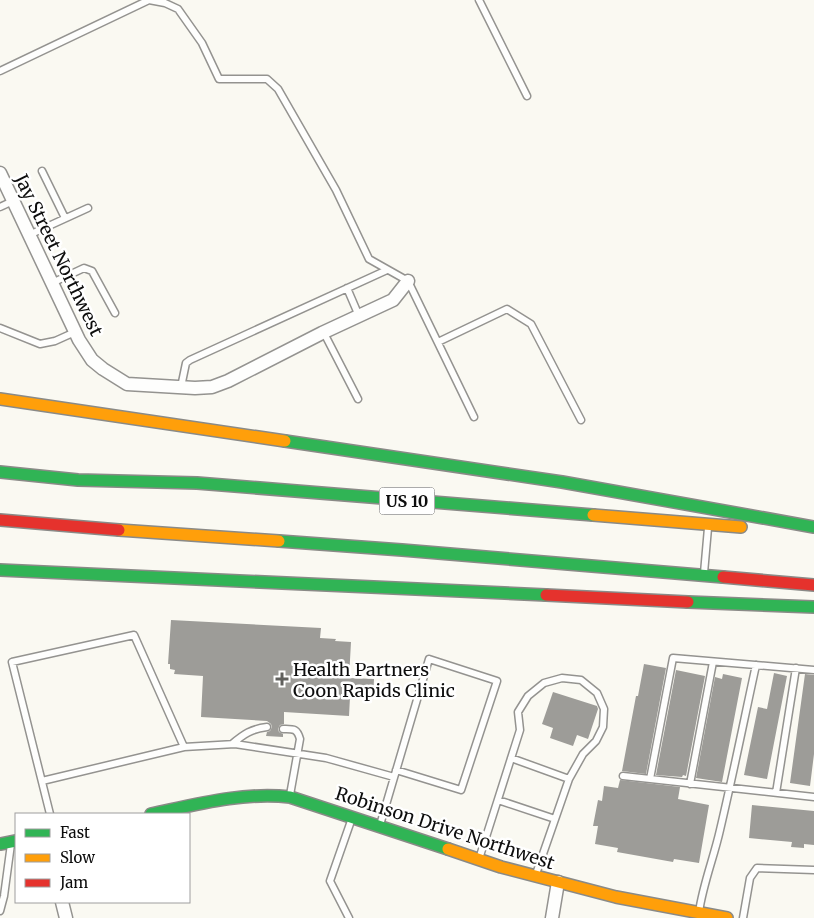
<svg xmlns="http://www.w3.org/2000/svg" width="814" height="918" viewBox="0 0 814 918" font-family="Merriweather,serif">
<rect width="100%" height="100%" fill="#faf9f2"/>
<path fill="#9d9c98" d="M171,620L321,628L320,638L336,639L335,641L351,642L349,678L374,679L373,698L350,697L349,716L284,712V724L280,725L278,729L279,732L283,734V737L266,736L267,732L270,731L272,727L271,724L267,721L201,717L203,676L174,674L175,670L170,669V664H168Z
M644,664L666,668L646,774L622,771L636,696H638Z
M676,670L705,676L686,776L683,775L682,777L656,775Z
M774,673L787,676L767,779L744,775L758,707L767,709Z
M723,674L742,678L722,782L696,778L715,677L722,679Z
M805,674L814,675V754L810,786L790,783Z
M553,692L597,706L598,709L588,739L577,735L573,746L550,738L553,728L542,724Z
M620,780L680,787L678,799L709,805L699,863L674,859L673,862L617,852L618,848L595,844L598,826H593L598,800L602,801L604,786L618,788Z
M752,805L814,811V845L804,844V848L791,847L792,842L749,838Z"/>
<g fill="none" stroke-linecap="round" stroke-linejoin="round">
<defs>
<path id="lane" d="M479,0L527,96
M0,71L149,0L165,3L178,9L202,43L219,79H267L278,89L336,190L369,259L408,281L474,417
M42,171L65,218
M0,207L13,201
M29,235L88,208
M52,283L84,268L92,271L115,313
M347,288L359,316
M0,328L40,344L55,341L75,332
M324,333L358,399
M438,342L507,309L531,324L581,420
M181,387L186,363L190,360L387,270
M704,573L708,528
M283,729C293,729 297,728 300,739L290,795
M232,744C244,734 251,729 267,727
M511,758L569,779
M623,776L814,797
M650,779L673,658L814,670
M42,781L184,747
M690,784L713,662
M776,793L796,668
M498,800L555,819
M50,814L12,662L134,635L184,747L235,744L326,758L394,777
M380,825L429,659L497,681L461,790L396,770
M479,859L520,730L518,712L528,696L544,683L562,678L581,680L597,693L604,709L603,727L596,741L583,754L569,779L536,874
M0,911L4,896L11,844
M699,912C703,884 714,857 720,830C733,775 744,720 756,665
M349,918L330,881L352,818
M743,918L750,878L757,868L814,870"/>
<path id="street" d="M0,173L79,340L92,360L103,369L127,384L195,388L212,387L228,381L322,333L393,300L408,281
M62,902L66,918
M552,918L558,882"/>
<path id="fast" d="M285,441L562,482L814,527
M0,472L78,480L197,483L593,515
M279,541L402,550L723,577
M0,570L546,595
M688,602L814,607
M151,814C198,804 242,792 290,797L448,849
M0,844L16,841"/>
<path id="slow" d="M0,399L285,441
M593,515L741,527
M119,530L279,541
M448,849L501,867L616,897L727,918"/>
<path id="jam" d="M0,520L119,530
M723,577L814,585
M546,595L688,602"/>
</defs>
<use href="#lane" stroke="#949390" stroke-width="9"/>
<use href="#street" stroke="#949390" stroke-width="15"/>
<use href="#fast" stroke="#8a8a87" stroke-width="14"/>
<use href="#slow" stroke="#8a8a87" stroke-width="14"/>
<use href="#jam" stroke="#8a8a87" stroke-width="14"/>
<use href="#lane" stroke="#fefefd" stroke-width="6"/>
<use href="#street" stroke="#fefefd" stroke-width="12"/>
<use href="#fast" stroke="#30b455" stroke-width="11"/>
<use href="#slow" stroke="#ff9f0a" stroke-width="11"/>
<use href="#jam" stroke="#e5322d" stroke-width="11"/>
</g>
<path fill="#60605d" stroke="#fff" stroke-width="2" d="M279.5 671.5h5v5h5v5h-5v5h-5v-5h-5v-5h5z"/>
<g text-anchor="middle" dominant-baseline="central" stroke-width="5" stroke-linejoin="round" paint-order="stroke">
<rect fill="#fff" stroke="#565656" stroke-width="1" x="379.5" y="487.5" width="55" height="27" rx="4"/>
<g font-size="16" font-weight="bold" fill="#0d0d0d">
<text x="407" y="501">US 10</text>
</g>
<g font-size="18" fill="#0d0d0d" stroke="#fff">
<text transform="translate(59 255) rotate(64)">Jay Street Northwest</text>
<text transform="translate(445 828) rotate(18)">Robinson Drive Northwest</text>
</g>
<g font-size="18" fill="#0d0d0d" stroke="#fff" text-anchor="start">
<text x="293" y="669">Health Partners<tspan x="293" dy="21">Coon Rapids Clinic</tspan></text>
</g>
</g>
<rect x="15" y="813" width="175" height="90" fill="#ffffff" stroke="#9e9e9e"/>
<rect x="25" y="829" width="25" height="8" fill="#30b455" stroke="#9e9e9e"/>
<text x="60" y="838" font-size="15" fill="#0d0d0d">Fast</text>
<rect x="25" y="854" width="25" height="8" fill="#ff9f0a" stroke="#9e9e9e"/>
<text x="60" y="863" font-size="15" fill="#0d0d0d">Slow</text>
<rect x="25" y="879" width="25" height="8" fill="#e5322d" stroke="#9e9e9e"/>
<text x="60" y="888" font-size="15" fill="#0d0d0d">Jam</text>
</svg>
